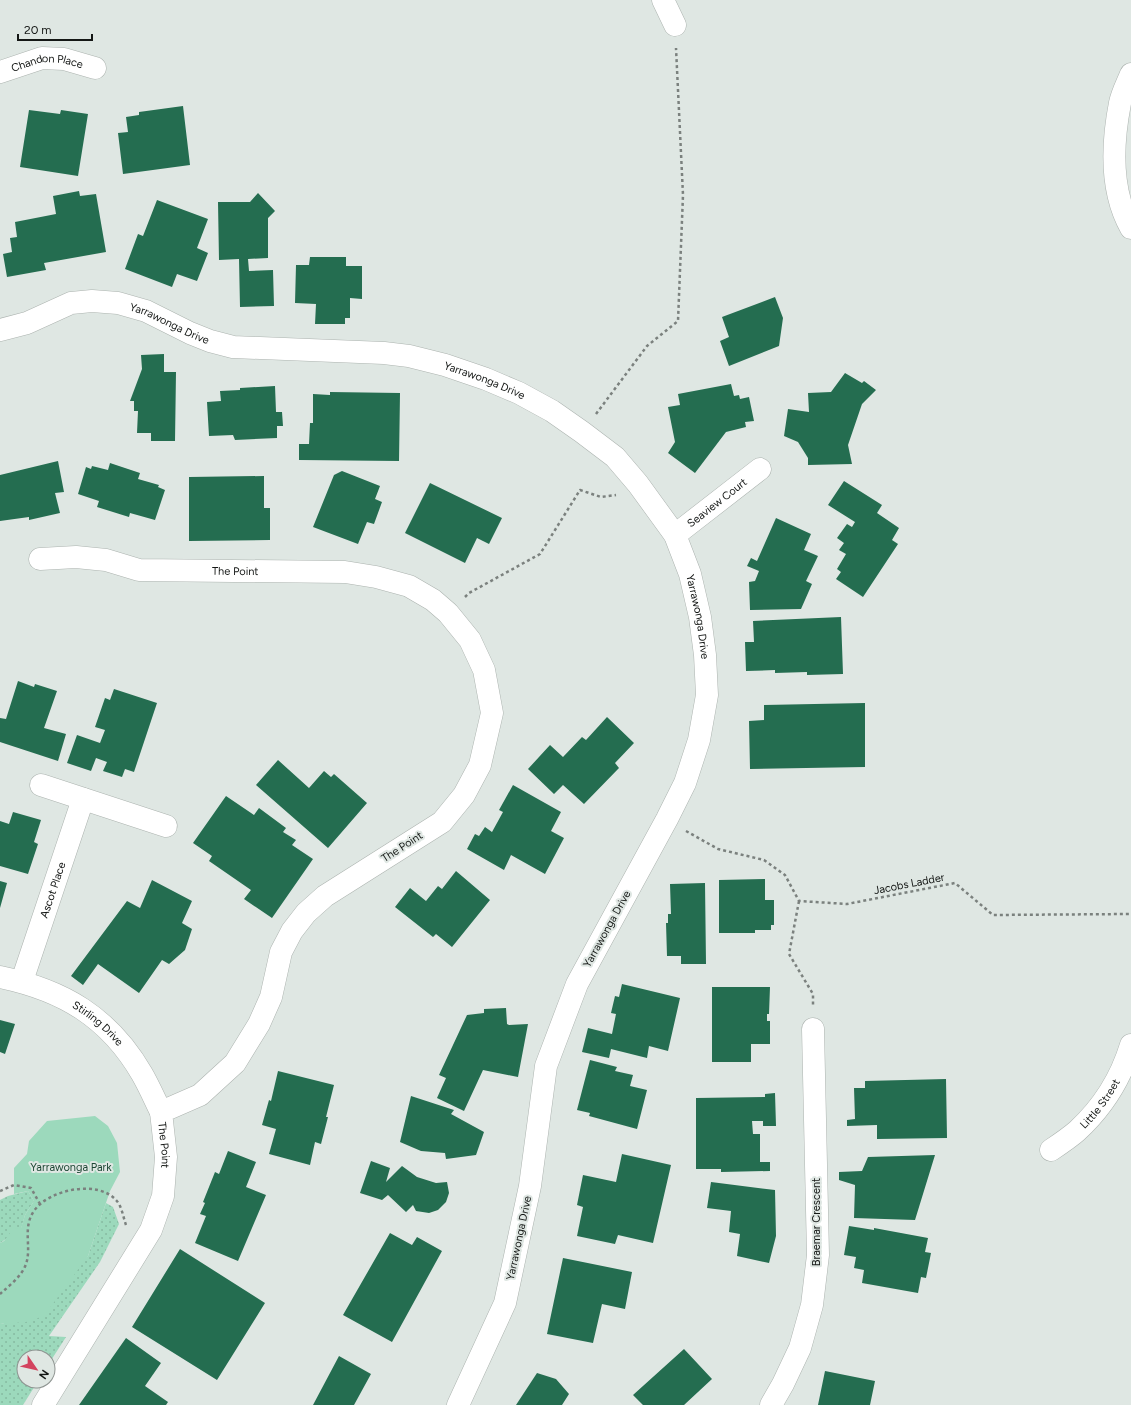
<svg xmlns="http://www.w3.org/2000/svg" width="1131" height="1405" viewBox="0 0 1131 1405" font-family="Figtree,sans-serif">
<defs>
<pattern id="grass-dots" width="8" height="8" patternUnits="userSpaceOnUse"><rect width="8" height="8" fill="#9cd9bc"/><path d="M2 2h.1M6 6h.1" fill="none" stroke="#86baa1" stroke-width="1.8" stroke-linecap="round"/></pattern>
</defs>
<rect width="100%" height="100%" fill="#dfe7e3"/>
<path fill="url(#grass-dots)" d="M28,1191L34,1201L25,1215L21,1229L0,1243V1200L8,1196Z
M106,1203L113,1207L119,1224L100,1262L49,1336L66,1337L48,1365V1357H24V1381H38L23,1405H0V1324H3L88,1256Z"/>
<path fill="#9cd9bc" d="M95,1116L108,1126L117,1143L120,1172L110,1191L88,1256L44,1316L26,1322L0,1324V1243L4,1241L13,1229L21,1228L25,1215L34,1201L28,1191L14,1194V1168L27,1154L29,1141L47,1121Z"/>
<path fill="#246d50" d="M183,106L190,165L123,174L118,133L128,132L126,117L139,115V112Z
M29,110L60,114L61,110L88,114L78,176L20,167Z
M79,191L80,196L96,194L106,252L44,263L46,270L7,277L3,254L12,252L10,238L17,237L15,222L56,214L53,196Z
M258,193L275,211L268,218V258L248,259L249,271L273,270L274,306L240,307L239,259L219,260L218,202H250Z
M157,200L208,219L197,248L208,253L197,281L177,274L172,287L125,269L138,234L143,236Z
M310,257H346V266H362V299L350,298V318H345V324H315L316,304L295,303L296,265H309Z
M775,297L783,318L779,346L729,366L720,341L729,337L722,317Z
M164,354V372H176L175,441H151V433H137L138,411H134V401H130L142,369L141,355Z
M845,373L862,383L864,381L876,390L862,404L848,445L852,464L808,465V458L798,442L784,436L788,409L809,412L808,393L831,392Z
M731,384L734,396L739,395L740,399L749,397L754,421L745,422L746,427L726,432L695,473L668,453L675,442L668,407L680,405L678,394Z
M275,386L276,412H282L283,426H277V438L235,440L233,435L209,436L207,402L221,401L220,391L240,390V388Z
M330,392L400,393L399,461L299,460V444H309L310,423H313V394L330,395Z
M58,461L64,492L55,493L60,513L29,520V517L0,521V475Z
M110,463L140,473L138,479L159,485L158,487L165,490L155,520L130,513L129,517L97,507L99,501L78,494L86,467L91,469L92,466L108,470Z
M342,471L380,486L375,499L382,502L374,524L367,522L358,544L313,527L334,475Z
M264,476V508H270V540L189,541V477Z
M844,481L882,505L877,513L899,528L892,540L898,544L863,597L836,579L841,572L837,569L846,554L839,550L844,543L837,538L847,524L852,527L855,522L828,505Z
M430,483L502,518L489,544L477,538L465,563L405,533Z
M776,518L811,534L804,550L818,556L806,581L812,584L801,609L750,610L749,582L755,581L759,571L747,566L751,558L757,561Z
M841,617L843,674L807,675V672L775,673V670L746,671L745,642H754L753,621Z
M18,681L34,687L35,684L57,691L44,728L66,734L58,761L0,742V718L6,719Z
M114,689L157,703L134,772L125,769L122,777L103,771L107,762L96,758L91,771L67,763L77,735L100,743L105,730L95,727L105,698L110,700Z
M865,703V767L750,769L749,721L764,720V705Z
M607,717L634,743L615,763L619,768L584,804L563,785L554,794L528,769L550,745L563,757L582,737L586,740Z
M278,760L309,788L324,771L331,777L334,774L367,803L328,848L256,785Z
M513,785L561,812L551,831L564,838L545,874L511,855L504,870L467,849L475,834L479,836L485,827L492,832L503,812L499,810Z
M226,796L254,815L259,808L286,828L283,832L296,840L292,845L313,859L272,918L244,899L251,890L209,861L212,856L193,843Z
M13,812L41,820L34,842L38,844L28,874L0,866V821L9,824Z
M456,871L490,900L452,947L436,934L433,937L395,907L410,888L426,901L438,886L442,889Z
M765,879V900H774V925H771V930H755V933H719V880Z
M152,880L192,901L182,923L192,929L185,950L169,964L162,960L139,993L98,964L83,985L71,976L127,901L140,908Z
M0,881L7,883L0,908Z
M705,883L706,964H681V956H667L666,923H668V914H671L670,884Z
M622,984L680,998L668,1051L649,1046L647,1058L611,1049L609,1058L582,1052L588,1028L612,1034L616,1014L611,1013L615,996L619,997Z
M712,987H770L769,1014H767V1021H770V1044H751V1062H712Z
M506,1008L507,1024L509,1025L528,1024L518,1077L483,1070L464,1111L437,1098L446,1078L439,1075L467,1015L484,1013V1009Z
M0,1020L15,1024L5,1054L0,1052Z
M590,1060L617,1067L615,1071L633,1075L630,1086L647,1090L637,1129L589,1116L590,1113L577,1110Z
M278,1071L334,1085L326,1117H328L321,1144L315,1142L310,1165L269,1154L276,1129L262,1125L269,1100L271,1101Z
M946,1079L947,1138L877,1139V1125L847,1126V1120L855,1119L854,1088H865V1081Z
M775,1093L776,1126H763V1121H752L753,1134H760V1162H770V1171L721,1172V1169H696V1098L765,1097V1094Z
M411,1096L454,1110L451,1114L484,1132L476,1155L446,1159L445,1153L421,1151L400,1142Z
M228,1151L256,1162L246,1187L266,1195L238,1261L195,1243L206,1216L200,1214L205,1203L203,1202L215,1172L219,1174Z
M622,1154L671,1165L653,1243L618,1235L615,1244L577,1236L583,1207L577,1205L583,1175L616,1182Z
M935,1155L915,1220L854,1218L855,1185L839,1180V1172L862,1171L868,1157Z
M371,1161L390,1168L386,1182L402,1166L417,1177L436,1183L447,1182L449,1193L446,1202L438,1210L429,1213L416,1211L413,1205L406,1212L388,1195L382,1200L360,1193Z
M711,1182L775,1190L776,1236L769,1263L737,1256L740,1234L729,1232L731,1211L707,1208Z
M849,1226L874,1230V1228L928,1238L925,1252L931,1253L926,1278L921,1277L918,1293L862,1283L864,1270L854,1268L856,1257L844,1255Z
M390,1233L412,1245L417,1237L442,1251L392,1342L343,1315Z
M180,1249L265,1303L217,1380L132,1327Z
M563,1258L632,1272L625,1309L602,1304L593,1343L547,1334Z
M126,1338L161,1363L145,1386L168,1402L166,1405H79Z
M684,1349L712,1379L684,1405H643L633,1395Z
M339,1356L371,1374L354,1405H313Z
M825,1371L875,1381L870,1405H818Z
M537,1373L556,1379L569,1394L562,1405H516Z"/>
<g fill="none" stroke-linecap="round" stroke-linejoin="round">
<defs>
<g id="minor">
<path d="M663,0L675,25"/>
<path id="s1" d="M0,72L42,58L64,59L95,68"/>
<path d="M1131,74C1127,84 1122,93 1120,103C1112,144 1110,191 1131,228"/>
<path id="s2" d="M0,330L27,323L71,303L92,301L118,303L146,311L190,333L210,341L233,347L384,353L409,356L445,365L486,379L519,393L552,411L582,432L615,457L638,484L675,535L690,574L700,617L705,655L707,695L699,740L685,783L667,819L577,984L546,1066L530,1186L505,1303L458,1405"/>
<path id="s3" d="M675,535L760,469"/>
<path id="s4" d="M40,559L76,557L106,560L139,570L345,572L376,577L409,586L433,600L448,613L470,640L484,670L492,713L480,765L464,795L442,822L325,896L306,913L292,931L281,952L271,997L259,1024L235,1063L200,1095L161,1112L166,1157L163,1196L151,1230L43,1405"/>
<path d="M41,785L166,826"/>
<path id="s5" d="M0,977C63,990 109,1017 142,1074C149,1086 155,1100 161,1112"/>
<path id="s6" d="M22,981L83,799"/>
<path id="s7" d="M1051,1150C1060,1144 1069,1138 1077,1131C1102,1108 1121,1078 1131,1045"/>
<path d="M771,1405L783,1384L800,1348L812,1305L818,1255L813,1029"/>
</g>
</defs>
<use href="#minor" stroke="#acb3af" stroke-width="23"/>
<path stroke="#7b817e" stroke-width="2.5" stroke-dasharray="3 3" stroke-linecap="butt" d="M596,414L647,346L678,321L683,195L676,48
M465,597L469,593L540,554L580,490L601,497L616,495
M686,831L718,849L764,860L785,875L799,901L847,904L955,883L993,915L1131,914
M799,901L789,954L813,994V1006
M0,1191L14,1185L31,1188L40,1204
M0,1294C9,1286 22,1276 26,1264C32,1247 22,1228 34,1211C48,1190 97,1179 116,1200C122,1206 123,1217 126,1225"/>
<use href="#minor" stroke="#fff" stroke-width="22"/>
</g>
<g text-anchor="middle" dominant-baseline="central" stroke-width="4" stroke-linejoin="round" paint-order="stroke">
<g font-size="11" fill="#141715" stroke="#dfe7e3">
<text stroke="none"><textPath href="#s1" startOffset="49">Chandon Place</textPath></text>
<text stroke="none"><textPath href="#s2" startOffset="179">Yarrawonga Drive</textPath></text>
<text stroke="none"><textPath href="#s2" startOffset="503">Yarrawonga Drive</textPath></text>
<text stroke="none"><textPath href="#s3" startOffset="53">Seaview Court</textPath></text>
<text stroke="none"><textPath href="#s4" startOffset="197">The Point</textPath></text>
<text stroke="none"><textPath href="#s2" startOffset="839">Yarrawonga Drive</textPath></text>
<text transform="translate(402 847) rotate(-33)">The Point</text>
<text transform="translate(909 884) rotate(-11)">Jacobs Ladder</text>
<text stroke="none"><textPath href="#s6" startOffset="96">Ascot Place</textPath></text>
<text transform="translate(607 929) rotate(-61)">Yarrawonga Drive</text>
<text stroke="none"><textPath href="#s5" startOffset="110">Stirling Drive</textPath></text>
<text stroke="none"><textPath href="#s7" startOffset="68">Little Street</textPath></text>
<text stroke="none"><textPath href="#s4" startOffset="1109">The Point</textPath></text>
<text transform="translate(816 1222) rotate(-90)">Braemar Crescent</text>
<text transform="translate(519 1238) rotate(-78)">Yarrawonga Drive</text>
</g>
<g font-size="11" fill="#1d4634" stroke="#dfe7e3">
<text x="71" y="1167">Yarrawonga Park</text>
</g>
</g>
<g transform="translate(36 1369) rotate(124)"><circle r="19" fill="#dfe7e3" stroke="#8e9491"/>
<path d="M0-3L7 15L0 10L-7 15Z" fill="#d3435f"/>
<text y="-6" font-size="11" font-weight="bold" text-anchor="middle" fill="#141715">N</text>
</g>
<path d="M18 34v6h74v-6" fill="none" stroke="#141715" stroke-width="2"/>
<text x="24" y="34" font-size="12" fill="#141715" stroke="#dfe7e3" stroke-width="3" paint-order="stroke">20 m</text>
</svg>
